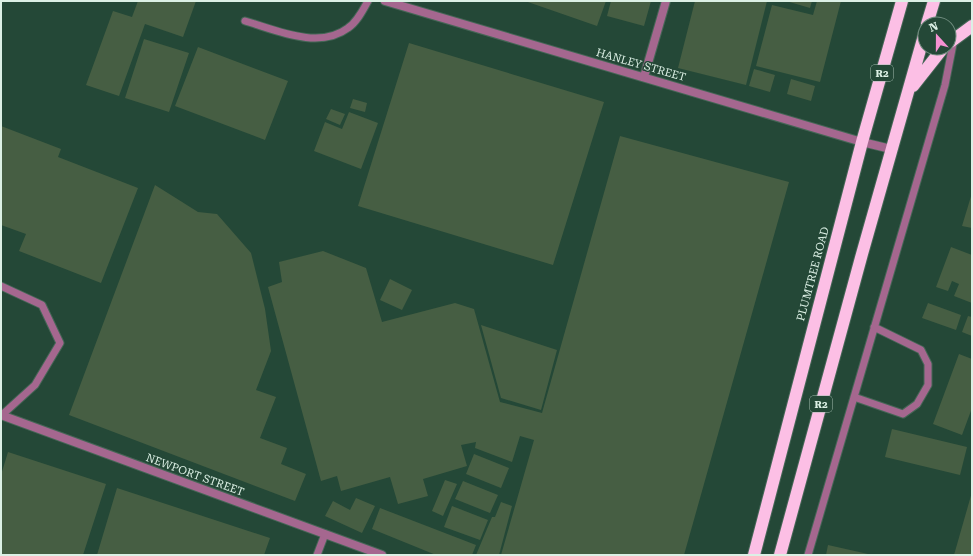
<svg xmlns="http://www.w3.org/2000/svg" width="973" height="556" viewBox="0 0 973 556" font-family="'Roboto Serif',serif">
<rect width="100%" height="100%" fill="#244837"/>
<path fill="#465e43" d="M138,1H196L183,37L145,24L119,96L86,85L113,11L132,17Z
M525,1H606L597,26Z
M611,1H651L644,26L607,16Z
M695,1H767L746,85L678,68Z
M786,1H812L810,8Z
M817,1H841L820,82L756,66L772,5L813,15Z
M144,39L189,53L169,112L125,98Z
M409,43L604,102L553,265L358,206Z
M198,47L288,81L265,140L175,106Z
M754,69L775,75L770,92L749,86Z
M791,79L815,86L811,101L787,94Z
M353,99L367,103L365,112L350,108Z
M331,109L345,114L340,125L326,119Z
M349,112L378,123L361,169L314,151L325,122L342,129Z
M1,126L61,149L58,157L138,188L101,283L19,251L26,234L1,225Z
M620,136L789,182L684,555H501L534,440L520,436L512,462L475,448L476,442L461,445L467,466L423,479L428,496L398,504L390,477L341,491L337,476L321,481L268,287L282,282L279,262L323,251L366,268L382,322L455,303L474,309L500,402L542,413Z
M155,185L198,212L217,214L251,253L265,309L271,351L256,390L276,397L260,438L287,448L281,464L306,474L295,501L69,415Z
M972,193V228L962,226Z
M951,247L972,255V303L954,296L959,284L952,281L948,291L936,287Z
M390,279L412,290L402,310L380,300Z
M928,303L961,315L956,330L922,318Z
M968,316L972,317V336L962,332Z
M481,325L557,350L541,410L501,398Z
M959,354L972,359V408L962,435L933,424Z
M892,429L967,447L960,475L885,457Z
M8,452L106,484L83,555H1V475Z
M474,454L509,468L501,488L466,474Z
M445,480L457,484L443,516L432,511Z
M463,481L498,495L490,513L455,499Z
M117,488L270,538L264,555H97Z
M972,492V555H954Z
M356,498L375,506L362,533L325,516L333,501L350,510Z
M501,502L512,506L499,555H476L492,517H495Z
M452,506L488,520L480,540L444,527Z
M380,508L476,545L472,555H436L372,529Z
M828,545L868,554V555H826Z"/>
<g fill="none" stroke-linecap="round" stroke-linejoin="round">
<defs>
<path id="lane" d="M245,21C276,30 319,50 348,28C357,22 363,10 368,1
M1,286L42,305L60,343L35,385L2,415
M854,397L903,414L917,404L928,385V364L921,350L874,327
M317,555L325,534
M808,555L945,85L954,39"/>
<path id="street" d="M385,1L862,142L891,149
M644,77L666,1
M1,415L382,555"/>
<path id="highway" d="M927,24L934,1
M949,43L972,26
M913,86L943,48
M754,555L862,142L902,1
M780,555L862,254L925,32"/>
</defs>
<use href="#lane" stroke="#456656" stroke-width="9"/>
<use href="#street" stroke="#456656" stroke-width="10"/>
<use href="#highway" stroke="#456656" stroke-width="14"/>
<use href="#lane" stroke="#a5678f" stroke-width="7"/>
<use href="#street" stroke="#a5678f" stroke-width="8"/>
<use href="#highway" stroke="#fcbfe5" stroke-width="12"/>
</g>
<g text-anchor="middle" dominant-baseline="central" stroke-width="3" stroke-linejoin="round" paint-order="stroke">
<g fill="#244837" stroke="#a5beb1" stroke-width="1">
<rect x="871" y="65" width="22" height="16" rx="3"/>
<rect x="810" y="396" width="22" height="16" rx="3"/>
</g>
<g font-size="10" font-weight="bold" fill="#dcf0e5">
<text x="882" y="73">R2</text>
<text x="821" y="404">R2</text>
</g>
<g font-size="11" fill="#dcf0e5" stroke="#244837">
<text transform="translate(641 65) rotate(16)">HANLEY STREET</text>
<text transform="translate(813 274) rotate(-75)">PLUMTREE ROAD</text>
<text transform="translate(195 475) rotate(20)">NEWPORT STREET</text>
</g>
</g>
<rect width="973" height="556" fill="none" stroke="#dcf0e5" stroke-width="4"/>
<g transform="translate(937 36) rotate(339)"><circle r="19" fill="#244837" stroke="#6e8b7d"/>
<path d="M0-3L7 15L0 10L-7 15Z" fill="#f591d2"/>
<text y="-6" font-size="11" font-weight="bold" text-anchor="middle" fill="#dcf0e5">N</text>
</g>
</svg>
